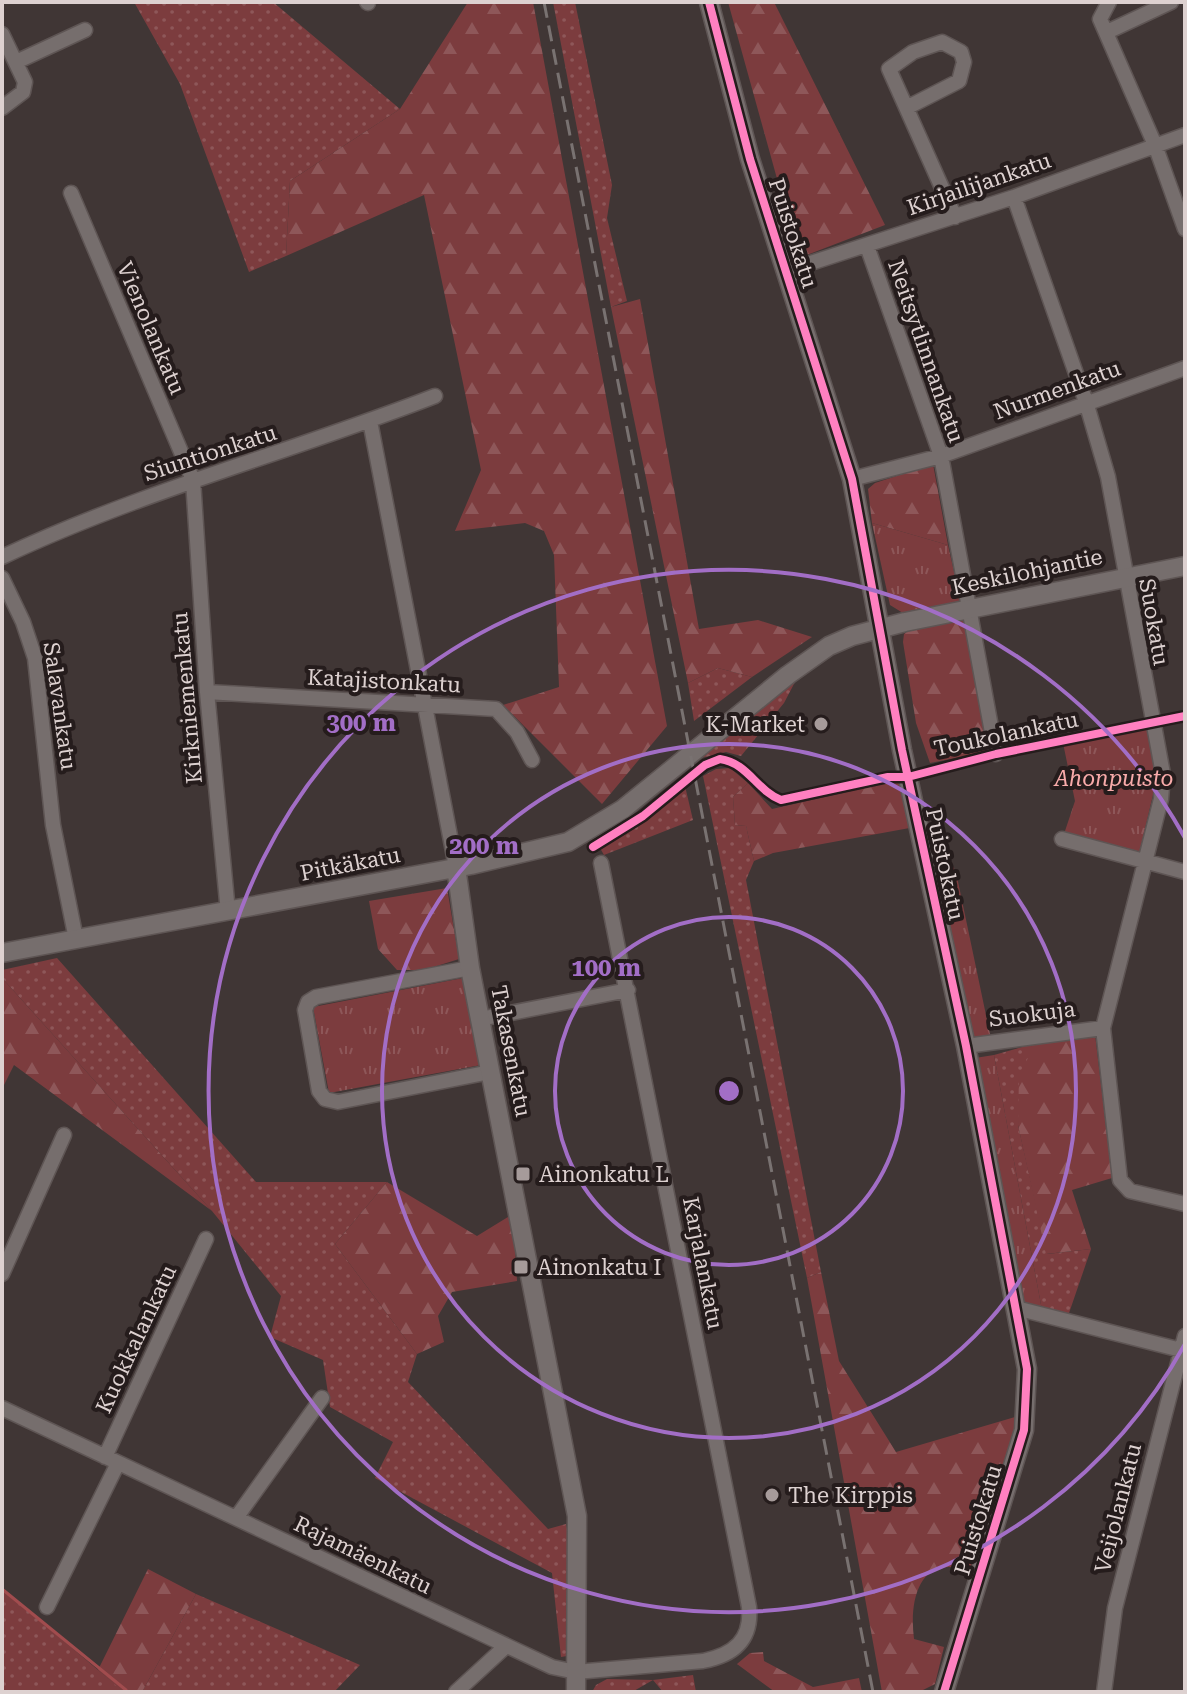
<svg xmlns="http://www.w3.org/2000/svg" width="1187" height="1694" viewBox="0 0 1187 1694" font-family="'Roboto Serif',serif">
<defs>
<pattern id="grass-dots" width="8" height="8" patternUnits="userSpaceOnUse" patternTransform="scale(2)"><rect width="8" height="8" fill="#7c3c3e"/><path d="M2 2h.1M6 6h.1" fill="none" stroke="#8e5759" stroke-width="1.8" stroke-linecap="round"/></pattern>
<pattern id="forest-firs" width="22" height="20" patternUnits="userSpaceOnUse" patternTransform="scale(2)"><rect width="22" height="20" fill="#7c3c3e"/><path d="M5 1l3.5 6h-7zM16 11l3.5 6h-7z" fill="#8e5759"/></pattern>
<pattern id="park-tufts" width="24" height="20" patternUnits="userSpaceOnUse" patternTransform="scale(2)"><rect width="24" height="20" fill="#7c3c3e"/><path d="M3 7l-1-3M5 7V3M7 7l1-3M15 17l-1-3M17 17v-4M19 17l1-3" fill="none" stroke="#8e5759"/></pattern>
</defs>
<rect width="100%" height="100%" fill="#403635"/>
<path fill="url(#grass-dots)" d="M134,2H273L400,109L290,181L286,256L249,272L180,84Z
M553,2H575L612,185L607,218L627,301L611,307Z
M718,668L752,677L694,721L688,683Z
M795,682L784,703L741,756L726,752L701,758Z
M730,768L748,783L733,797L735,825L746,826L754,861L746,880L821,1272L807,1278L703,776L716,769Z
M685,786L693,820L604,855L600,848L649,818Z
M57,958L256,1182H387L335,1244L417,1354L408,1382L548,1529L566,1524L571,1548L567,1656L561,1657L552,1573L375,1478L393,1442L330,1407L323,1360L270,1337L281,1296L212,1211L2,978V970Z
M1036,1043L1018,1125L1047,1254L1091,1249L1068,1316L1042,1310L994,1055Z
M2,1589L123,1691V1692H2Z
M196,1594L360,1665L334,1692H142Z
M693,1675L696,1692H663L653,1680L632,1692H592L596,1685L607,1679L653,1680Z"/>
<path fill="url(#forest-firs)" d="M468,2H533L667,726L602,804L503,705L559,687L554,555L544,531L525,523L455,531L481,470L424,195L286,256L290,181L400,109Z
M728,2H774L885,225L799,258Z
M640,299L699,629L758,620L812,637L752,677L718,668L688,683L611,307Z
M933,464L948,545L872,523L868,489L875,483Z
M955,621H968L990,747L987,752L930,763L916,723L903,642L904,634L910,629Z
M895,781L904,785L915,827L773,853L754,861L746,826L735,825L733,797L748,783L772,809Z
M447,888L459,959L424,970H397L378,949L369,901Z
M2,978L212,1211L14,1065L2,1089Z
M1095,1034L1112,1178L1072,1190L1091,1249L1046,1254L1018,1125L1019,1075L1036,1043Z
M387,1182L477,1236L513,1214L517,1281L452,1292L438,1316L444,1342L417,1354L335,1244Z
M821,1272L839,1361L896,1452L1015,1417L1012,1451L969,1571C919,1553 909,1600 914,1639L944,1647L935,1684L919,1692H882L807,1278Z
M148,1569L196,1594L142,1692H123L98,1670Z
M763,1652L764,1661L813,1687L859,1678L862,1692H775L737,1664L750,1653Z"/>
<path fill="url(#park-tufts)" d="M872,523L948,545L961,603L903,613L890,605Z
M1149,726L1157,778L1139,854L1064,834L1075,801L1063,743Z
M934,855H947L956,872L991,1039L971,1043Z
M463,978L481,1065L329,1093L313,1007Z
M994,1055L1042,1310L1021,1307L975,1058Z"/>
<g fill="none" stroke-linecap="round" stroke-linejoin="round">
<path stroke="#a14c4e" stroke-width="3" d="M2,1589L126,1690"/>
<defs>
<path id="street" d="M367,2L368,3
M1109,2L1100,19L1155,145L1185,229
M1107,32L1171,2
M2,34L25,82L23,92L2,108
M16,62L85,30
M908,107L959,81L964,62L961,52L942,42L913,52L889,69L955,217
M71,193L193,480L207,692L228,912
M1014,197L1086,402L1108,477L1163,774L1161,799L1103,1028L1120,1180L1130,1191L1185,1204
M867,246L941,456L996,754
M786,271L1014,197L1185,135
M370,421L456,867
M852,479L941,456L1185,368
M2,557C142,491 291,452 435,396
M2,578L23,622L35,658L53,825L76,939
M207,692L496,709L517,732L532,760
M1062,839L1185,872
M470,968L316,997L308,1002L305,1010L319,1091L325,1099L338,1102L490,1072
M480,1019L628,990
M966,1046L1103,1028
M2,1274L64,1135
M1016,1308L1185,1351
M2,1408L552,1667L576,1672L703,1661C734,1655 752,1640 749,1607L601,863
M105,1457L206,1239
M236,1518L322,1398
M47,1607L118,1463
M456,1692L505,1647
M1104,1692L1115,1608L1185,1336"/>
<path id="secondary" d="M709,2L750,159L852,479L902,750L966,1046L1027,1369L1024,1430L944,1692
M456,867L470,968L577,1516L576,1692
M2,953L471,865L568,842L623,809L788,675L829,646L852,636L905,622L1185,566"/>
</defs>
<use href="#street" stroke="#5e5554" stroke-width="17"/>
<use href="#secondary" stroke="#5e5554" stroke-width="21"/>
<use href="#street" stroke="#766e6d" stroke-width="14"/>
<use href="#secondary" stroke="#766e6d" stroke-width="18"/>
<path stroke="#797271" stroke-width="3" stroke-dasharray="16 8" stroke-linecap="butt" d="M544,2L873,1692"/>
<defs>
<path id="cycleway" d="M709,2L750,159L852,479L902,750L966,1046L1027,1369L1024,1430L944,1692
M593,847L643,816L705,765L720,759C748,763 756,790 781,800L888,777H908L996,754L1185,716"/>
</defs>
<use href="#cycleway" stroke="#251c1c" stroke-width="13"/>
<use href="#cycleway" stroke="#ff80c0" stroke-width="8"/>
</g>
<g fill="none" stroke="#a26ec6" stroke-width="4">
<circle cx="729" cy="1091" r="174"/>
<circle cx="729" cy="1091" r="347"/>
<path d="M1185 1344A521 521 0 1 1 1185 838"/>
</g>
<g fill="#a69b9a" stroke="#251c1c" stroke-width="3">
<circle cx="821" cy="724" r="8"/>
<rect x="515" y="1166" width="16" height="16" rx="4"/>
<rect x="513" y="1259" width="16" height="16" rx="4"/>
<circle cx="772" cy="1495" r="8"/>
</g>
<g text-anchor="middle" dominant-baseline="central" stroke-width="8" stroke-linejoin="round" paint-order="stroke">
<g font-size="22" fill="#ddd1d0" stroke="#251c1c">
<text transform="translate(979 184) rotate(-19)">Kirjailijankatu</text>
<text transform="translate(793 233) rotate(72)">Puistokatu</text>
<text transform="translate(151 328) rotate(67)">Vienolankatu</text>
<text transform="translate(926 351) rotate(71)">Neitsytlinnankatu</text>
<text transform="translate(1057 390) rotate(-20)">Nurmenkatu</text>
<text transform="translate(210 453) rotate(-18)">Siuntionkatu</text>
<text transform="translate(1027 572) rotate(-12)">Keskilohjantie</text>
<text transform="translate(1154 622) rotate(80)">Suokatu</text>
<text transform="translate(384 681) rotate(3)">Katajistonkatu</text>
<text transform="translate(187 698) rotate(-95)">Kirkniemenkatu</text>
<text transform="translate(60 706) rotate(82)">Salavankatu</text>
<text transform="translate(1006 734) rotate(-12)">Toukolankatu</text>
<text transform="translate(350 864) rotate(-11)">Pitkäkatu</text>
<text transform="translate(945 864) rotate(78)">Puistokatu</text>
<text transform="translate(1032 1014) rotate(-7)">Suokuja</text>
<text transform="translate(511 1051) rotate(79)">Takasenkatu</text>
<text transform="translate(703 1263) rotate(79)">Karjalankatu</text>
<text transform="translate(136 1339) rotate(-65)">Kuokkalankatu</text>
<text transform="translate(1118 1508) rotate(-76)">Veijolankatu</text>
<text transform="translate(978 1520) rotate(-73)">Puistokatu</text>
<text transform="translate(363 1555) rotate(26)">Rajamäenkatu</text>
</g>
<g font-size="22" fill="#ddd1d0" stroke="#251c1c" text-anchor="start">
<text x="805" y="724" text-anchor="end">K-Market</text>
<text x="539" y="1174">Ainonkatu L</text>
<text x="537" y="1267">Ainonkatu I</text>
<text x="788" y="1495">The Kirppis</text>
</g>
<g font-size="22" font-style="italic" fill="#f9abaa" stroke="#251c1c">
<text x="1114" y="778">Ahonpuisto</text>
</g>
</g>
<circle cx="729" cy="1091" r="12" fill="#a26ec6" stroke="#251c1c" stroke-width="4"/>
<g font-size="24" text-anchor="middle" font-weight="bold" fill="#a26ec6" stroke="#251c1c" stroke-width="8" stroke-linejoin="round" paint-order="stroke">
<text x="361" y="731">300 m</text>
<text x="484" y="854">200 m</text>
<text x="606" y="976">100 m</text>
</g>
<rect width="1187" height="1694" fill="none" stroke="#ddd1d0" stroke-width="8"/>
</svg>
